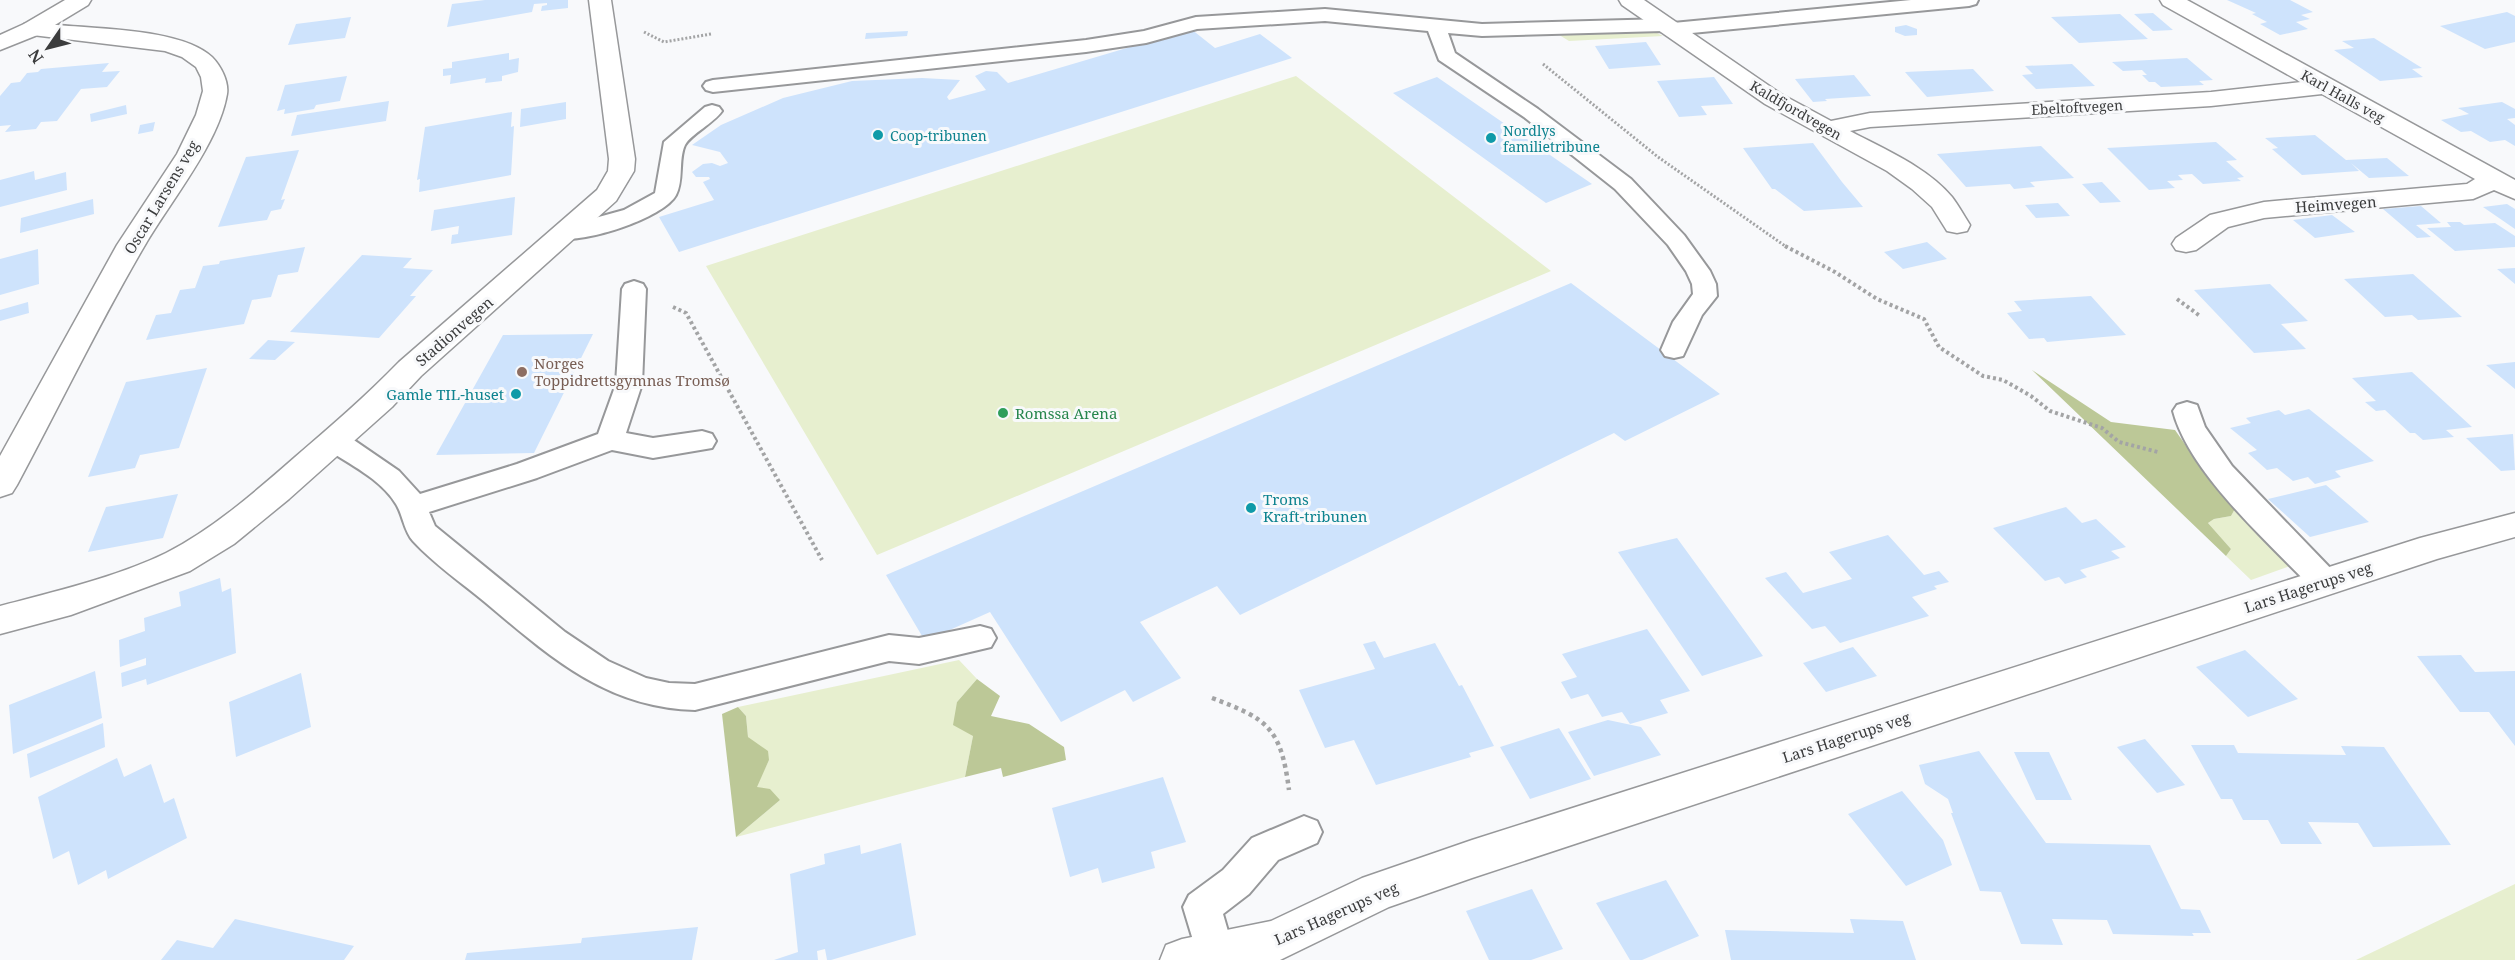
<svg xmlns="http://www.w3.org/2000/svg" width="2515" height="960" viewBox="0 0 2515 960" font-family="'Noto Serif',serif">
<rect width="100%" height="100%" fill="#f8f9fb"/>
<path fill="#e7efcf" d="M1639,31L1657,33L1663,36L1569,41L1556,33Z
M1296,76L1551,271L877,555L706,266Z
M2237,505L2279,552L2290,566L2251,580L2226,556L2231,549L2208,523L2214,519L2231,516Z
M959,660L977,679L957,702L973,736L965,777L736,837L780,800L756,787L769,760L748,737L746,716L738,707Z
M2515,884V960H2356Z"/>
<path fill="#bcc897" d="M2032,370L2111,422L2175,430L2208,477L2237,505L2231,516L2214,519L2208,523L2231,549L2226,556Z
M977,679L1000,696L991,716L1029,724L1064,747L1066,760L1003,777L1001,768L965,777L973,736L953,725L957,702Z
M738,707L746,716L748,737L768,751L769,760L757,787L770,789L780,800L736,837L722,714Z"/>
<path fill="#cee3fc" d="M485,0H568V8L541,11L542,6L547,5V3L534,4L532,12L447,27L452,4Z
M2227,0H2290L2313,12L2301,15L2310,19L2296,22L2308,29L2280,35L2260,24L2267,22L2252,14L2256,13Z
M2507,12L2515,16V42L2485,49L2440,26Z
M2153,13L2173,30L2153,31L2134,14Z
M2120,14L2148,39L2079,43L2051,17Z
M351,17L345,38L288,45L296,24Z
M1906,25L1917,29V35L1905,36L1895,32V27Z
M1191,29L1215,48L1260,34L1292,58L679,252L659,217L714,200L703,182L710,179L709,177H696L692,172L703,164L712,163L720,166L728,163L720,152L692,145L721,125L783,98L852,81L922,78L960,80L947,97L949,100L986,90L975,76L986,71L997,72L1008,83Z
M908,31L907,36L865,39L866,33Z
M2374,38L2422,68L2412,69L2423,77L2380,81L2334,50L2354,48L2342,41Z
M1646,42L1661,65L1609,69L1595,46Z
M509,53V60L519,58L518,72L502,76V81L485,83L486,78L450,84L451,75L443,76V69L452,68V62Z
M2187,58L2213,80L2199,81L2204,85L2161,87L2155,82H2149L2142,75H2147L2142,70L2123,71L2112,62Z
M109,63L102,72L120,71L107,87L81,89L57,121L41,122L36,129L5,132L11,125L0,126V96L11,83L20,82L27,73L38,72L41,69Z
M2072,64L2095,86L2036,89L2022,75L2033,74L2025,66Z
M1973,69L1994,91L1927,97L1905,72Z
M1854,75L1871,96L1825,99L1827,101L1813,102L1795,79Z
M347,76L340,101L316,105L314,109L284,114L285,109L277,111L285,85Z
M1437,77L1592,184L1546,203L1393,93Z
M1714,77L1733,104L1701,106L1707,115L1679,117L1657,81Z
M389,101L386,121L291,136L297,115Z
M566,102V119L520,127L521,109Z
M2502,102L2515,109V118L2507,119L2515,125V146L2505,140L2490,142L2471,131L2461,132L2441,120L2469,114L2458,108Z
M126,105L127,114L91,122L90,114Z
M512,112L511,127L514,126L511,175L419,192L420,179L417,180L425,127Z
M155,122L153,131L138,134L140,125Z
M2315,135L2346,160L2387,158L2409,176L2369,178L2351,163L2359,171L2302,175L2272,149L2278,148L2265,138Z
M2216,142L2237,160L2226,161L2244,177L2237,178L2241,181L2203,184L2192,174L2178,175L2183,180L2167,181L2175,188L2149,190L2107,148Z
M1813,143L1842,182L1863,207L1804,211L1775,189H1772L1743,148Z
M2041,146L2074,178L2030,182L2035,187L2014,189L2010,184L1966,187L1937,154Z
M299,150L281,200L285,199L281,209L271,211L267,220L218,227L246,157Z
M34,171L35,180L66,172L67,190L0,207V180Z
M2102,182L2121,202L2100,203L2082,184Z
M515,197L512,235L451,244L452,235L458,234L459,226L431,231L434,210Z
M93,199L94,214L20,233L21,218Z
M2058,203L2070,216L2036,218L2025,205Z
M2507,204L2515,209V229L2483,207Z
M2421,206L2441,223L2416,225L2431,237L2417,238L2383,209Z
M2332,215L2355,232L2315,238L2293,220Z
M2447,222H2460L2464,225L2495,223L2515,236V247L2455,251L2427,228L2451,227Z
M1927,242L1947,259L1903,269L1884,252Z
M305,247L298,272L278,275L271,297L252,300L244,324L146,340L156,315L171,313L180,290L195,288L203,266L219,264L220,261Z
M38,249L39,284L0,295V259Z
M362,255L412,258L403,268L433,270L410,296H416L379,338L290,332Z
M2515,268V284L2497,269Z
M2413,274L2462,317L2418,320L2412,315L2385,317L2344,279Z
M1571,283L1720,394L1625,441L1614,433L1240,615L1217,586L1140,622L1181,678L1133,702L1125,690L1061,722L990,612L925,641L886,575Z
M2270,284L2308,321L2281,324L2306,349L2254,353L2194,290Z
M2091,296L2126,335L2047,342L2044,338L2029,339L2007,313L2022,311L2014,301Z
M28,302L29,313L0,321V310Z
M593,334L534,453L436,455L503,335Z
M268,340L295,342L275,360L249,359Z
M2515,362V389L2486,365Z
M207,368L179,448L140,455L135,468L88,477L126,382Z
M2412,372L2472,427L2446,430L2454,437L2423,440L2415,433H2410L2385,410L2376,411L2365,402L2376,401L2352,378Z
M2309,409L2374,461L2335,471L2341,477L2315,484L2308,477L2293,481L2277,468L2267,470L2248,453L2257,450L2230,428L2251,423L2246,418L2279,410L2285,415Z
M2513,434L2515,470L2501,471L2466,438Z
M2326,485L2369,522L2310,537L2268,499Z
M178,494L163,538L88,552L106,507Z
M2066,507L2082,523L2096,519L2126,547L2111,551L2120,558L2080,570L2087,577L2065,584L2059,577L2045,581L1993,528Z
M1888,535L1924,575L1939,571L1949,582L1934,586L1937,589L1912,597L1929,616L1840,643L1825,626L1812,629L1765,578L1786,572L1803,593L1852,579L1829,552Z
M1677,538L1763,656L1702,676L1618,552Z
M220,578L222,592L231,588L236,653L147,685L146,679L122,687L121,673L146,665V658L120,667L119,640L145,631L144,618L181,606L179,592Z
M1647,629L1690,691L1660,700L1668,713L1630,724L1622,712L1602,717L1588,694L1571,699L1561,682L1577,677L1562,654Z
M1375,641L1384,658L1435,643L1459,686L1462,685L1494,746L1469,753L1471,757L1376,785L1354,740L1325,748L1299,690L1375,669L1363,644Z
M1853,647L1877,676L1826,692L1803,663Z
M2245,650L2298,699L2248,717L2196,667Z
M2461,655L2475,672L2515,671V746L2489,712H2460L2417,656Z
M95,671L102,718L13,754L9,705Z
M301,673L311,727L236,757L229,702Z
M1608,720L1641,727L1661,755L1594,776L1568,732Z
M103,723L105,747L30,778L27,754Z
M1559,728L1591,779L1530,799L1500,747Z
M2145,739L2185,785L2157,793L2117,747Z
M2191,745H2234L2238,753L2346,755L2341,746L2384,747L2451,845L2373,847L2358,823L2308,822L2322,844H2281L2268,820H2243L2232,799H2221Z
M1979,751L2046,843L2150,845L2181,909L2200,910L2211,933H2192L2194,936L2113,934L2107,920L2052,919L2063,945L2021,944L2001,892L1980,891L1951,813H1953L1948,799L1925,784L1919,765Z
M2014,752H2049L2072,800H2036Z
M117,758L124,777L151,764L164,803L174,798L187,838L108,879L106,870L78,885L69,851L53,859L38,797Z
M1163,777L1186,842L1151,852L1155,868L1102,883L1098,868L1070,877L1052,808Z
M1902,791L1943,840L1952,865L1906,886L1848,814Z
M901,843L916,935L831,960H827L825,949L817,951L818,960H774L798,952L790,874L825,864L824,854L860,845L861,854Z
M1666,880L1699,936L1642,960H1630L1596,903Z
M1532,889L1563,949L1531,960H1489L1466,911Z
M235,919L354,946L344,960H161L177,940L213,948Z
M1850,919L1903,921L1916,960H1731L1725,930L1854,933Z
M698,927L692,960H465L467,953L581,943L582,938Z"/>
<g fill="none" stroke-linecap="round" stroke-linejoin="round">
<defs>
<path id="service" d="M1911,0H1978L1976,4L1969,6L1671,35L1663,31L1482,36L1448,33L1455,53L1538,109L1631,179L1684,235L1710,271L1716,284L1717,296L1702,315L1683,356L1674,358L1665,356L1661,350L1673,322L1693,294L1692,284L1686,271L1668,245L1615,189L1524,117L1439,60L1428,31L1325,21L1197,29L1146,43L1086,52L713,92L706,90L703,86L706,82L713,80L1086,40L1144,31L1196,17L1325,9L1482,24L1665,19L1673,23Z
M712,105L719,107L722,111C714,123 691,134 685,145C678,160 684,180 676,195C664,218 583,244 559,238L555,233L559,228L624,210L655,193L664,142L705,107Z
M634,281L643,284L646,289L642,384L626,433L653,438L702,431L712,434L716,441L712,448L653,458L612,450L537,478L429,512L435,526L565,632L608,661L646,678L669,683L695,684L889,635L919,638L980,626L991,629L996,638L991,647L919,664L889,661L695,710C607,708 550,657 486,603C462,583 434,564 413,541C404,531 403,515 396,504C381,479 349,464 325,448L321,441L325,434L335,431L345,434L399,471L420,494L517,464L598,434L616,384L622,289L625,284Z
M2187,402L2197,405L2205,427L2232,466L2336,574L2340,582L2336,590L2325,594L2314,590C2270,544 2189,473 2173,411L2177,405Z
M1304,816L1317,821L1322,832L1317,843L1278,860L1249,894L1223,914L1234,952L1231,960H1199L1183,907L1189,895L1223,870L1252,838Z"/>
<path id="minor" d="M589,0H611L635,159L634,171L616,201L421,376L392,407L289,499L234,544L190,571L71,615L0,634V606C53,592 117,577 166,553C213,529 255,492 294,458C330,427 366,396 399,362L597,190L608,171L609,159Z
M1619,0H1644L1781,94L1831,121L1870,113L2211,92L2301,82L2163,5L2160,0H2187L2515,180V199L2494,190L2473,199L2264,218L2228,227L2196,250L2186,252L2176,250L2172,244L2176,238L2210,215L2264,202L2467,184L2475,179L2322,94L2211,106L1870,127L1850,131C1884,149 1927,167 1952,197C1959,206 1964,216 1970,225L1967,231L1957,233L1947,231L1932,207L1912,189L1887,171L1765,104L1622,5Z
M32,22C78,30 178,25 212,57C221,66 229,82 227,94C219,143 170,202 145,245C99,323 60,405 17,485L12,493L0,497V456L117,245L177,154L196,115L203,91L201,77L196,67L182,57L165,51L24,34L21,29L24,24Z
M2515,513V537L2437,559L1472,878L1389,907L1280,960H1160L1166,945L1182,939L1271,921L1362,878L1472,840L2420,538Z"/>
<path id="tertiary" d="M65,0H91L88,5L40,34L0,50V35L24,24Z"/>
</defs>
<use href="#service" stroke="#97989a" stroke-width="4"/>
<use href="#minor" stroke="#97989a" stroke-width="3"/>
<use href="#tertiary" stroke="#97989a" stroke-width="3"/>
<path stroke="#a3a4a5" stroke-width="3" stroke-dasharray="2 2" stroke-linecap="butt" d="M644,32L664,42L711,34
M1543,64L1658,157L1788,248"/>
<path stroke="#a3a4a5" stroke-width="4" stroke-dasharray="3 3" stroke-linecap="butt" d="M1785,246L1835,272L1877,299L1924,319L1939,347L1983,376L2003,380L2031,396L2050,411L2102,428L2119,442L2158,452
M2177,299L2200,316
M673,307L686,313L822,560"/>
<path stroke="#a3a4a5" stroke-width="4.5" stroke-dasharray="4 4" stroke-linecap="butt" d="M1212,698C1268,719 1281,728 1289,790"/>
<use href="#service" fill="#fff" fill-rule="evenodd"/>
<use href="#minor" fill="#fff" fill-rule="evenodd"/>
<use href="#tertiary" fill="#fff" fill-rule="evenodd"/>
</g>
<g fill="#0f9aa8" stroke="#f8f9fb" stroke-width="2">
<circle cx="878" cy="135" r="6"/>
<circle cx="1491" cy="138" r="6"/>
<circle cx="516" cy="394" r="6"/>
<circle cx="1251" cy="508" r="6"/>
</g>
<circle fill="#8d6e63" stroke="#f8f9fb" stroke-width="2" cx="522" cy="372" r="6"/>
<circle fill="#2e9e5b" stroke="#f8f9fb" stroke-width="2" cx="1003" cy="413" r="6"/>
<g text-anchor="middle" dominant-baseline="central" stroke-width="6" stroke-linejoin="round" paint-order="stroke">
<g font-size="14" fill="#3b3c3d" stroke="#f8f9fb">
<text transform="translate(2343 96) rotate(29)">Karl Halls veg</text>
<text transform="translate(2077 107) rotate(-3)">Ebeltoftvegen</text>
<text transform="translate(1796 110) rotate(30)">Kaldfjordvegen</text>
</g>
<g font-size="14" fill="#0d838f" stroke="#f8f9fb" text-anchor="start">
<text x="1503" y="130">Nordlys<tspan x="1503" dy="16">familietribune</tspan></text>
<text x="890" y="135">Coop-tribunen</text>
</g>
<g font-size="15" fill="#3b3c3d" stroke="#f8f9fb">
<text transform="translate(161 197) rotate(-59)">Oscar Larsens veg</text>
<text transform="translate(2336 204) rotate(-4)">Heimvegen</text>
<text transform="translate(454 331) rotate(-41)">Stadionvegen</text>
<text transform="translate(2308 587) rotate(-18)">Lars Hagerups veg</text>
<text transform="translate(1846 737) rotate(-18)">Lars Hagerups veg</text>
<text transform="translate(1336 913) rotate(-24)">Lars Hagerups veg</text>
</g>
<g font-size="15" fill="#785e54" stroke="#f8f9fb" text-anchor="start">
<text x="534" y="363">Norges<tspan x="534" dy="17">Toppidrettsgymnas Tromsø</tspan></text>
</g>
<g font-size="15" fill="#0d838f" stroke="#f8f9fb" text-anchor="end">
<text x="504" y="394">Gamle TIL-huset</text>
<text x="1263" y="499" text-anchor="start">Troms<tspan x="1263" dy="17">Kraft-tribunen</tspan></text>
</g>
<g font-size="15" fill="#27864d" stroke="#f8f9fb" text-anchor="start">
<text x="1015" y="413">Romssa Arena</text>
</g>
</g>
<g transform="translate(48 48) rotate(235)" stroke="#f8f9fb" stroke-width="4.5" paint-order="stroke">
<path d="M0-4.5L10 22L0 15L-10 22Z" fill="#3b3c3d"/>
<text y="-9" font-size="16" font-weight="bold" text-anchor="middle" fill="#3b3c3d">N</text>
</g>
</svg>
